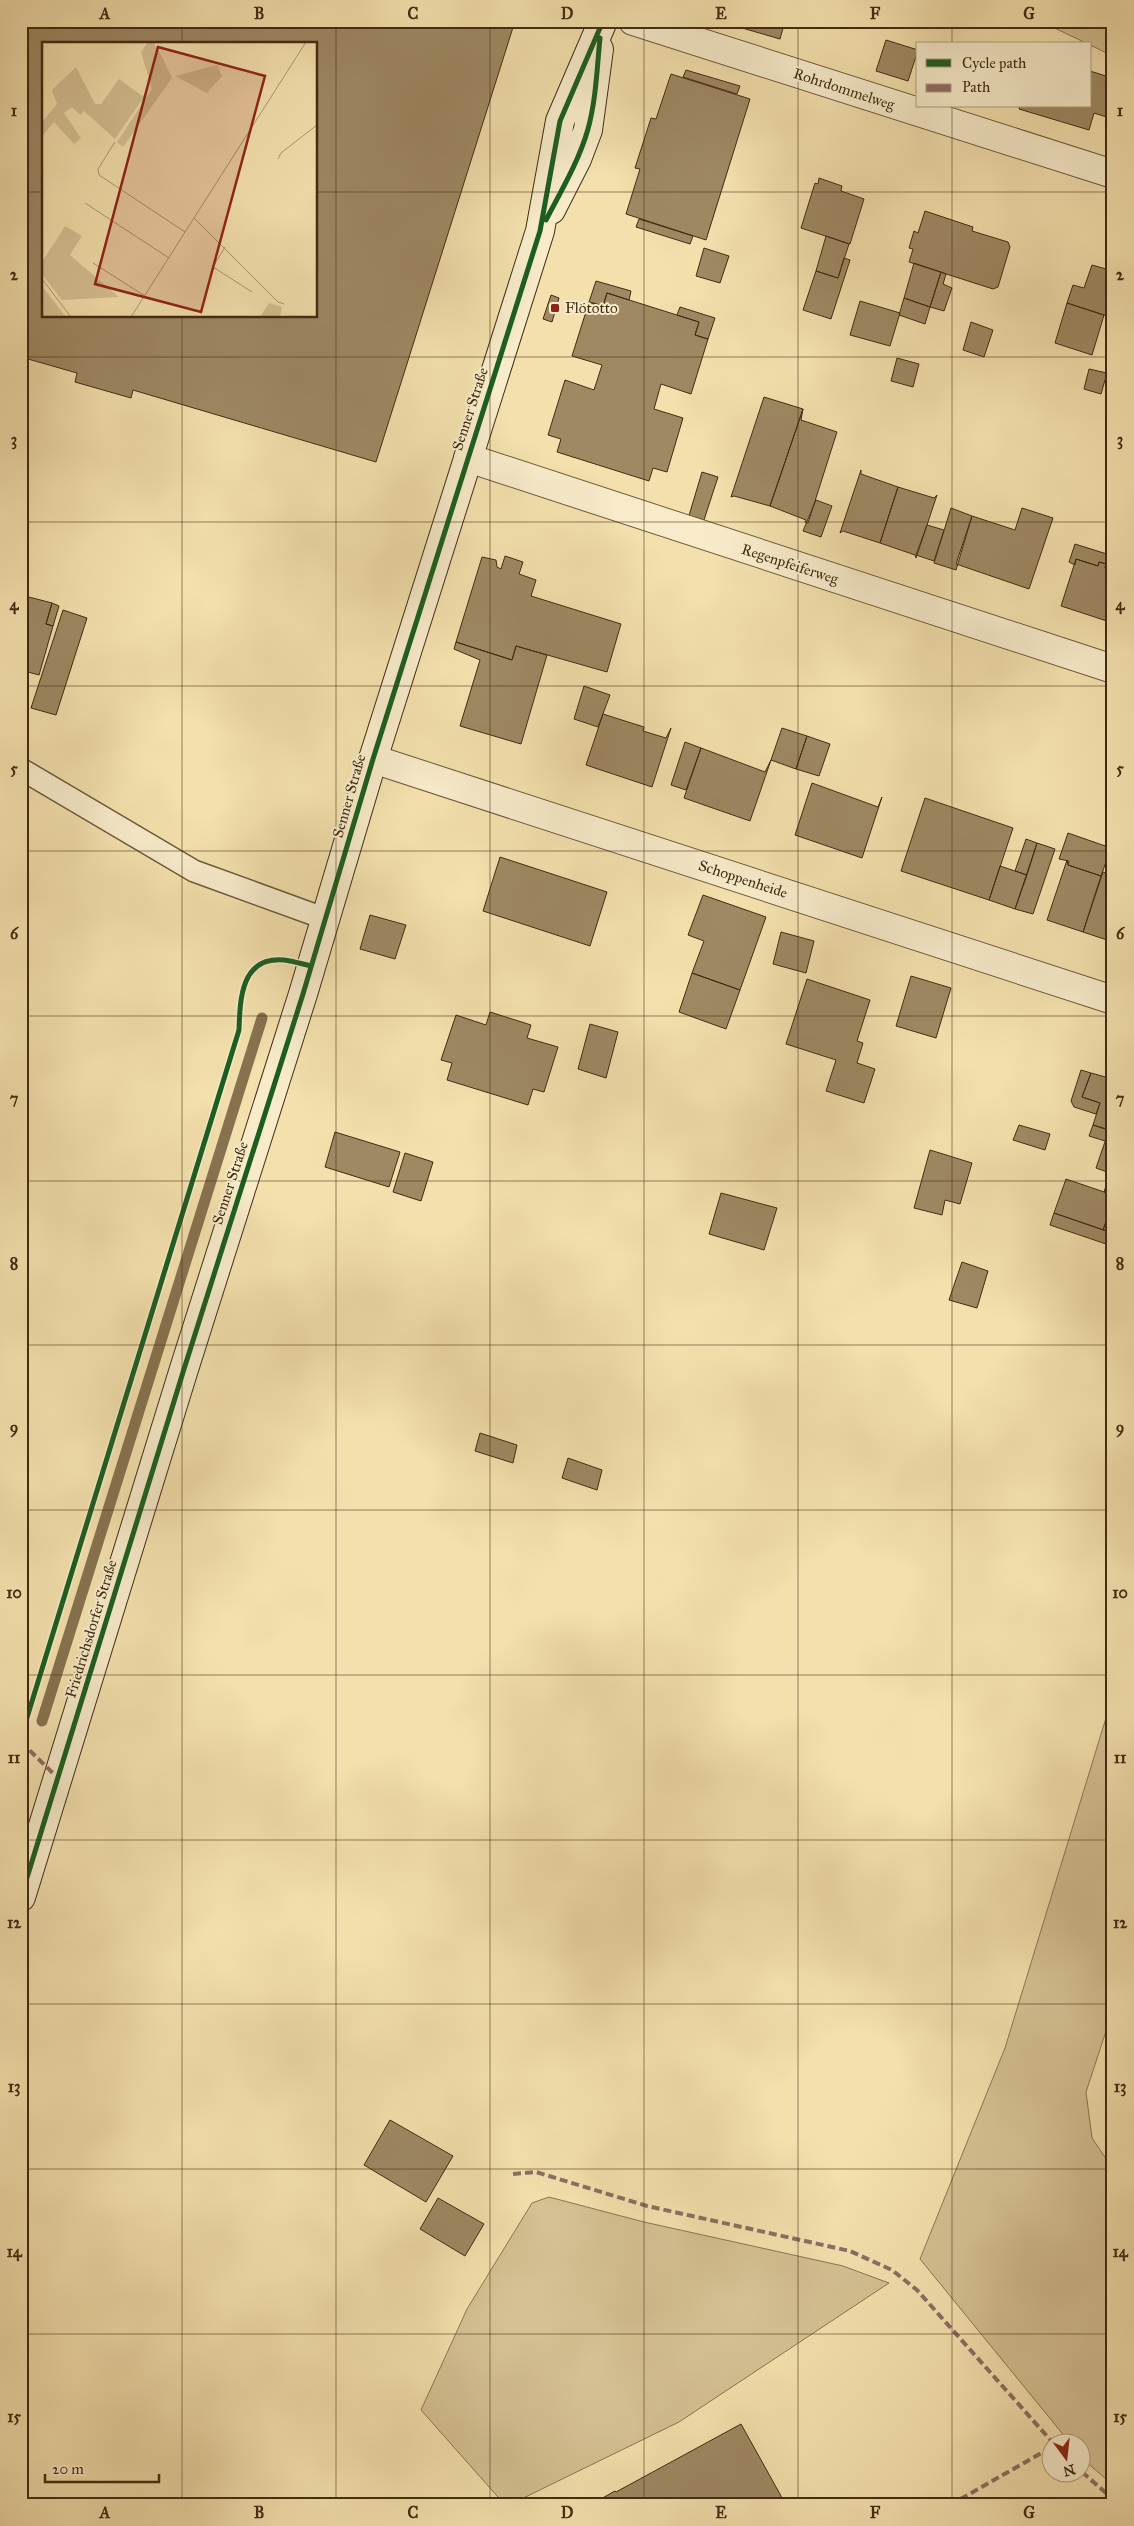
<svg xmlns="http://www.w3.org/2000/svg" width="1134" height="2526" viewBox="0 0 1134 2526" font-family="'IM FELL Great Primer',serif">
<rect width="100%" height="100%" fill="#f3e0ad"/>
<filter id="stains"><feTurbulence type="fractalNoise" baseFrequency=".004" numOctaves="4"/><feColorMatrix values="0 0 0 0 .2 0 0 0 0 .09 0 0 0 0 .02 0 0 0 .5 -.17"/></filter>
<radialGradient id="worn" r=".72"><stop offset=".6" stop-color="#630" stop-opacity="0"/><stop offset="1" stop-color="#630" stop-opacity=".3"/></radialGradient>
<path fill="#d5c193" stroke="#8b7652" d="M1040,21H1113V56Z
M1113,1695V2010L1086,2092L1092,2138L1113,2169V2485L1084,2460L1082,2457V2444L1070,2443L920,2259L1005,2048Z
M549,2197L644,2222L843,2266L889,2283L679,2422L509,2505H505L421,2410L467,2309L532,2203Z"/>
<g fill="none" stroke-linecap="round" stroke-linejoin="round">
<path stroke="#87724f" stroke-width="11" d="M42,1721L262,1018"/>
</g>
<path fill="#9e8963" stroke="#412b12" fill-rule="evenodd" d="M21,21H515L376,462L133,390L131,398L75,382L77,373L21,357ZM44,44H316V316H44Z
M718,21H785L780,39Z
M886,40L918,50L908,81L876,71Z
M686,70L740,86L737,94L683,77Z
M1090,71L1106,76V79L1113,81V119L1094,113L1089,130L1019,109L1020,106H1090Z
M671,74L750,99L706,240L626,214L640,169L635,168L651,118L656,119Z
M819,178L842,186L841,191L864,199L850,244L801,228L815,183L818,184Z
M925,211L973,227L972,231L1008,242L1010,247L998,287L993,289L909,262L913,249L909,248L914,231L918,233Z
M639,219L693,236L690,244L636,227Z
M826,236L849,244L838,278L816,271Z
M704,248L729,256L720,283L696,276Z
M844,258L850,260L831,319L803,310L816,271L838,278Z
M914,263L941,272L930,307L904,298Z
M1092,265L1113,271V318L1067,303L1073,285L1084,288Z
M941,272L946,274L943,284L952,288L944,311L930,307Z
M596,281L631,291L629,300L607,293L603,306L589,302Z
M607,293L699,322L695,335L708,339L691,394L661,384L654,409L683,418L667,472L653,468L649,481L557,452L561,439L548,435L565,380L594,390L602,365L572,356L589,302L603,306Z
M551,295L559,298L552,322L543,319Z
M904,298L930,307L925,324L899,315Z
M860,301L900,313L890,346L850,335Z
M1067,303L1104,315L1092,355L1055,343Z
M680,307L715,318L708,339L695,335L699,322L677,315Z
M971,322L993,330L984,357L963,350Z
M897,358L919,364L913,387L891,381Z
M1089,369L1107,373L1101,394L1084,389Z
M764,397L803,409L770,506L734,496L731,497Z
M803,409L801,420L837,432L808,523L805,522L806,520L770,506Z
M861,470V474L898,487L880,543L843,531L840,533Z
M702,472L718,477L703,523L688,519Z
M898,487L934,498L937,495L916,558L915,555L880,543Z
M816,500L832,506L821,537L803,531Z
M951,508L972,516L956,570L934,563Z
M1022,508L1053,518L1029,589L956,564L972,516L1015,530Z
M927,525L944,530L934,561L916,555Z
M1075,544L1110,555L1113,553V570L1105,568L1106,564L1099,562L1098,566L1076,559L1075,565L1069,562Z
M505,556L523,562L519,574L536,580L531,596L621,624L607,672L516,646L512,660L456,642L482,557L496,560L497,567L501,569Z
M1076,559L1098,566L1099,562L1106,564L1105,568L1113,570V623L1061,606Z
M21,595L52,603L46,624L53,626L39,675L21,670Z
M52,603L59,606L53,626L46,624Z
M63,610L87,618L56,715L31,708Z
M456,642L512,660L516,646L547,655L521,744L460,726L480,660L454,649Z
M584,686L610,695L598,727L574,719Z
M603,714L644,727L643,731L666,738L671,728L652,787L586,765Z
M782,728L807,736L796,769L771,760Z
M807,736L830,744L819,776L796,769Z
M685,742L701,748L686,790L671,785Z
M701,748L765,772L771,760L750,821L684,798Z
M812,783L878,807L882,797L862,858L795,835Z
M925,798L1013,828L989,900L901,871Z
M1068,833L1111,848L1101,876L1068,865L1069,861L1059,859Z
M1026,839L1037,843L1027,875L1015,871Z
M1037,843L1055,849L1033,914L1015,909Z
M500,857L607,892L590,946L483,911Z
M1067,860L1068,865L1101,876L1083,932L1047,920Z
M1000,866L1027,875L1015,909L989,900Z
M1103,872L1113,875V942L1083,932Z
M703,895L766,917L740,990L692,973L704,941L688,935Z
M370,915L406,925L395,959L360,949Z
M781,932L814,941L806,973L773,964Z
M692,973L740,990L726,1029L679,1012Z
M911,976L951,988L936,1038L896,1026Z
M807,979L870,1000L857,1041L863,1043L857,1063L875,1069L864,1103L826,1091L836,1060L786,1044Z
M490,1012L531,1025L527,1038L558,1047L544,1092L533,1089L528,1105L447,1080L452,1063L441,1060L456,1015L486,1025Z
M590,1024L618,1032L606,1078L578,1069Z
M1081,1070L1091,1073L1082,1097L1100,1103L1096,1114L1074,1107L1071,1101Z
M1091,1073L1113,1079V1195L1104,1192L1110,1173L1096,1168L1109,1130L1093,1125L1100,1103L1082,1097Z
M1019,1125L1050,1134L1045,1150L1013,1140Z
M1093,1125L1109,1130L1105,1141L1089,1136Z
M335,1132L400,1152L389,1187L325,1167Z
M930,1150L972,1163L960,1204L945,1200L942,1215L914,1208Z
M405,1153L433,1162L421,1201L393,1192Z
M1066,1179L1113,1195V1202L1103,1230L1054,1213Z
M721,1193L777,1208L764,1250L709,1234Z
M1113,1202V1233L1103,1230Z
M1054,1213L1110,1232L1106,1244L1050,1225Z
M962,1262L988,1271L977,1308L949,1300Z
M480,1433L517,1445L513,1463L475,1451Z
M568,1458L602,1470L597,1490L562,1478Z
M390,2120L453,2156L426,2202L364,2165Z
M438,2198L484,2224L465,2256L420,2229Z
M741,2424L786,2505H590L615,2491L616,2492Z"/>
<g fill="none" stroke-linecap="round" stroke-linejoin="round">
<defs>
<path id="service" d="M21,769L194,871L326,919"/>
<path id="minor" d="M633,21L1113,174
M468,458L1113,669
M373,759L1113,1000"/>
<path id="secondary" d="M551,210L577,159L588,130L599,49
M21,1897L184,1369L303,994L373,759L540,231L560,121L603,21"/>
</defs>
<use href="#service" stroke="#6e5839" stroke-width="24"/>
<use href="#minor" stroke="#6e5839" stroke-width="30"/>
<use href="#secondary" stroke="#412b12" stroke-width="30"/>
<use href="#service" stroke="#f7ebca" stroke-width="21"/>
<use href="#minor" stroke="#f7ebca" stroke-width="28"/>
<use href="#secondary" stroke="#f7ebca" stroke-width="28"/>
<path stroke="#8d6e63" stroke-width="4" stroke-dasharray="8 4" stroke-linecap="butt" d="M21,1742L59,1779
M513,2174L536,2172L647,2206L850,2251L892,2270L917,2290L1054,2444
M1082,2472L1113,2499
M950,2505L1052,2447"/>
<defs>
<path id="cycleway" d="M546,220C561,191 579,161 588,129C596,100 597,68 600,38
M21,1737L239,1030C240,999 241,956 284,960C293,961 302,964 311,966
M21,1897L184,1369L303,994L373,759L540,231L560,121L603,21"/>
</defs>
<use href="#cycleway" stroke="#f7ebca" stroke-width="8"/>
<use href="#cycleway" stroke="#1b5e20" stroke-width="5"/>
</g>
<path fill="none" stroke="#412b12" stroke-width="1" stroke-opacity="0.55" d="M182,21V44M336,21V2505M490,21V2505M644,21V2505M798,21V2505M952,21V44M952,106V2505M21,192H44M316,192H1113M182,316V2505M21,357H1113M21,522H1113M21,686H1113M21,851H1113M21,1016H1113M21,1181H1113M21,1345H1113M21,1510H1113M21,1675H1113M21,1840H1113M21,2004H1113M21,2169H1113M21,2334H1113"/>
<rect fill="#8f2418" stroke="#f7ebca" stroke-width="2" x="550" y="303" width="10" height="10" rx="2.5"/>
<g text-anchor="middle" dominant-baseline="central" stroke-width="4" stroke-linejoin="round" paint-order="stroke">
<g font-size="15" fill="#412b12" stroke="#f7ebca">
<text transform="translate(844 89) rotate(18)">Rohrdommelweg</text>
<text transform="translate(470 409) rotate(-72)">Senner Straße</text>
<text transform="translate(790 564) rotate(18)">Regenpfeiferweg</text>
<text transform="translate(349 796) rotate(-74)">Senner Straße</text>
<text transform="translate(743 879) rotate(18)">Schoppenheide</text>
<text transform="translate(230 1183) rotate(-72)">Senner Straße</text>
<text transform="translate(91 1629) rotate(-73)">Friedrichsdorfer Straße</text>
</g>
<g font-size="15" fill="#412b12" stroke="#f7ebca" text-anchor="start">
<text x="565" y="308">Flötotto</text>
</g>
</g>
<g transform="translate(42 42)">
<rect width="275" height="275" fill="#f3e0ad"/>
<path d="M106,0H111L119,13L130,36L81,105L75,100L110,47L99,10ZM175,23L180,34L165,51L133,34ZM34,25L53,62H59L77,37L102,55L73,97L42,69L38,73L30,65L22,71L39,96L32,102L12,80L0,94V80L15,62L10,48ZM23,184L40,194L28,213L77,255L20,258L0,232V220ZM0,244L24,275H0ZM227,261L240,265L238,275H218Z" fill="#d5c193"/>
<path fill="none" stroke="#ac986f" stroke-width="1" d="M73,100L56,127L57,133L143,190M236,117L239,111L275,83M43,161L127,216M152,176L236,260L242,262M183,205L171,225L210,250M51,221L103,254M0,237L29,275M89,275L264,0"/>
<path fill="#8f2418" fill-opacity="0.15" stroke="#8f2418" stroke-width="2.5" d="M116,5L223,34L159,270L53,242Z"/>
<rect width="275" height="275" fill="none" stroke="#412b12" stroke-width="2.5"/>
</g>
<rect width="1134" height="2526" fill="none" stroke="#f3e0ad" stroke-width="55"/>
<rect x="916" y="42" width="175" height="65" fill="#f7ebca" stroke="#ae9e80"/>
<rect x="926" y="59" width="25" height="8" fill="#1b5e20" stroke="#ae9e80"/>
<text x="962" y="68" font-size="15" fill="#412b12">Cycle path</text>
<rect x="926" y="84" width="25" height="8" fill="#8d6e63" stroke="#ae9e80"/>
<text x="962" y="92" font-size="15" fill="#412b12">Path</text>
<g transform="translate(1066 2458) rotate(165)"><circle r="24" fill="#f7ebca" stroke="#ae9e80"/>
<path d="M0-4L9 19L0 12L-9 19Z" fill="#8f2418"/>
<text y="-8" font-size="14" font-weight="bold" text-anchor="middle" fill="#412b12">N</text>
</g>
<path d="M45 2474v8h114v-8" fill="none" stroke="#412b12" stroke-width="2.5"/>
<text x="52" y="2474" font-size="15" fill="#412b12" stroke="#f7ebca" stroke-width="4" paint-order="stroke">20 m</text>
<rect x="28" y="28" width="1078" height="2470" fill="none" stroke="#412b12" stroke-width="2"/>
<g font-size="16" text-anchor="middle" font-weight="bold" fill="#412b12">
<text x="105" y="19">A</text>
<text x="259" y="19">B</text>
<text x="413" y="19">C</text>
<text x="567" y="19">D</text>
<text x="721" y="19">E</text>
<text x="875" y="19">F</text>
<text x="1029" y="19">G</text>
<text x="14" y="116">1</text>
<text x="1120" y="116">1</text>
<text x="14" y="280">2</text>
<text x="1120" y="280">2</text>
<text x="14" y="445">3</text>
<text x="1120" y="445">3</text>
<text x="14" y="610">4</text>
<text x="1120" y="610">4</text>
<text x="14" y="774">5</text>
<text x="1120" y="774">5</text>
<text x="14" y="939">6</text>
<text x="1120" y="939">6</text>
<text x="14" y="1104">7</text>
<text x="1120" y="1104">7</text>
<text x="14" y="1269">8</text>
<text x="1120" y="1269">8</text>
<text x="14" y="1433">9</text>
<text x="1120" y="1433">9</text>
<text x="14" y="1598">10</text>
<text x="1120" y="1598">10</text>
<text x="14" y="1763">11</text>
<text x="1120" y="1763">11</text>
<text x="14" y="1928">12</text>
<text x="1120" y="1928">12</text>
<text x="14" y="2092">13</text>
<text x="1120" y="2092">13</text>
<text x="14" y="2257">14</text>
<text x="1120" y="2257">14</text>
<text x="14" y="2422">15</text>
<text x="1120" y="2422">15</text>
<text x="105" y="2518">A</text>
<text x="259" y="2518">B</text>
<text x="413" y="2518">C</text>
<text x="567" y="2518">D</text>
<text x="721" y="2518">E</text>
<text x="875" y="2518">F</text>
<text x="1029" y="2518">G</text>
</g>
<rect width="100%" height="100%" filter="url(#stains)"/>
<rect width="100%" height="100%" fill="url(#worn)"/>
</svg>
